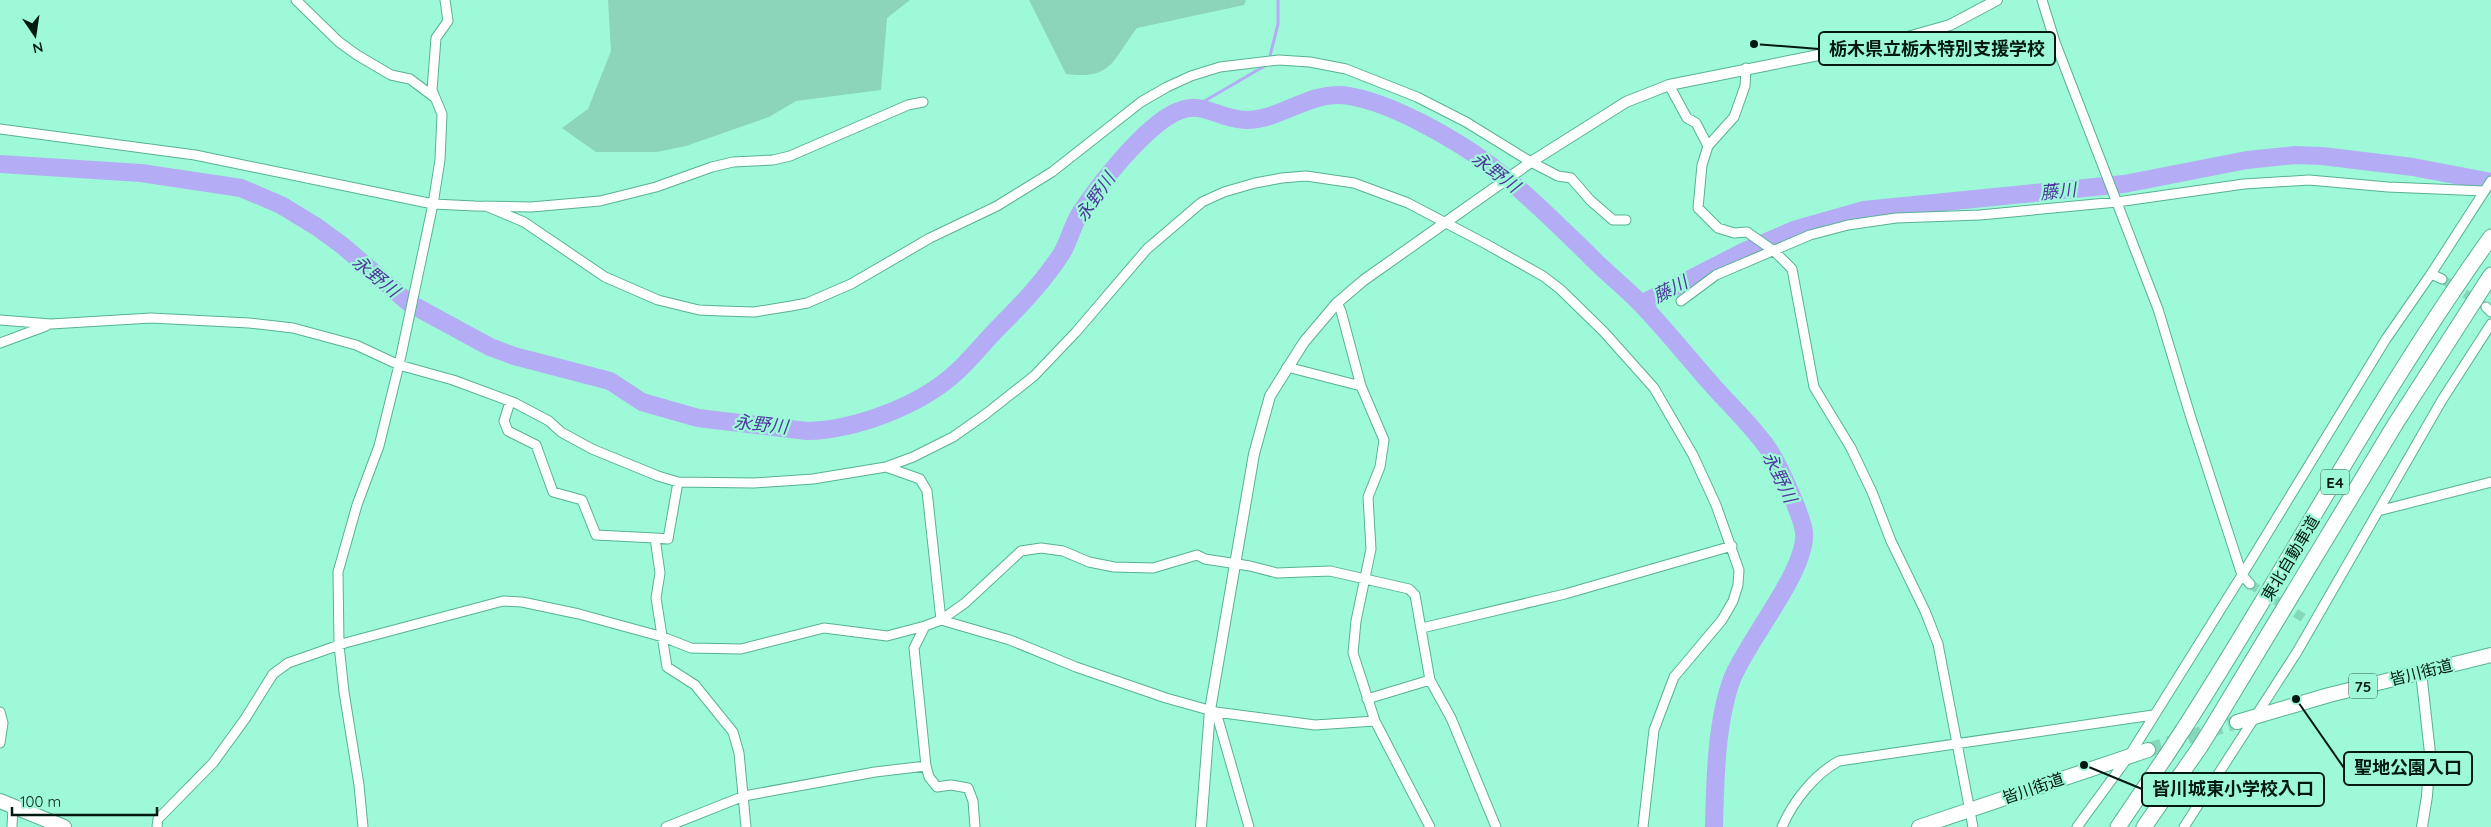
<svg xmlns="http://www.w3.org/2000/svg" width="2491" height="827" viewBox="0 0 2491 827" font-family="Quicksand,'Noto Sans JP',sans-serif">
<rect width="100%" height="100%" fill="#9ef9d8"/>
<path fill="#8cd4ba" d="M608,0H910L887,18L881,90L796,101L769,117L686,146L657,152H596L562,128L588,109L611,51Z
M1029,0H1246L1244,5L1137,28C1112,61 1112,80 1066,74Z"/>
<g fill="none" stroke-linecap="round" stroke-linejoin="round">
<path stroke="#b4acf4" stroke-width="3" d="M1196,106L1268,64L1278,24V0"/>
<path stroke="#b4acf4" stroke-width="18" d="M0,164L141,173L241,188L281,205L317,227L343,246L409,303L490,347L514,356L610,381L642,402L698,418L807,431C854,430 916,407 952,376C969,362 982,344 998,328C1021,305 1044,281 1062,253C1069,241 1072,227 1079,215C1099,184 1137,137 1167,117C1201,95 1213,119 1246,120C1282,120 1311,89 1349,96C1392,103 1455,139 1490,165C1525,192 1556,223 1588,254C1605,272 1625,287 1642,305C1667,331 1689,359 1713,386C1730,405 1761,435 1772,455C1781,470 1802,516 1804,532C1808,569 1747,641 1732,679C1716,722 1715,782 1714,827
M1641,304L1745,251L1794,230L1864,210L2124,184L2247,160L2295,155L2322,156L2413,167L2491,182"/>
<path stroke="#86d8ba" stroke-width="9" stroke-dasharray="9 4.5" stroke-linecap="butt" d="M2442,279L2486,307
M2250,584L2305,619"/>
<path stroke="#86d8ba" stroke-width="14" stroke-dasharray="14 7" stroke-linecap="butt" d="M2148,750L2237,722"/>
<defs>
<path id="minor" d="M296,0L339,42L357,55L391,75L410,79L434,97
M2042,0L2055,42L2158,309L2191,418L2242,575L2250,584
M1746,68L1745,86L1734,117L1708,146L1702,165L1698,208L1718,228L1734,233L1747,232L1774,251L1792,269L1814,387L1851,448L1872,492L1891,541L1925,611L1938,644L1973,827
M1669,85L1687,118L1696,123L1708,146
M0,129L195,155L433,204L475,206L531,207L600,201L656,187L712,167L733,162L773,160L790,156L908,105L923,102
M486,206L524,222L605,277L658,300L699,310L722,311L754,312L791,306L807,303L851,284L930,238L997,206L1052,172L1141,102L1167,87L1191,76L1220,67L1279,60L1310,62L1346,69L1417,97L1466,122L1531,162L1558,176L1571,178L1590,200L1613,220H1626
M2431,274L2442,279
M1681,301L1716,275L1810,235L1848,225L1896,218L1980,215L2117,202L2244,184L2309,180L2388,187L2484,191
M1337,303L1341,311L1361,386
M2486,307L2491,312
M0,320L51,324L151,318L249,323L293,328L356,345L399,365L453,380L515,403L549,421L561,432L592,449L658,476L678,482L754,483L813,479L886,467L913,457L953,437L987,413L1034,376L1076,332L1147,249L1202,202L1224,192L1255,183L1282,178L1306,176L1354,183L1408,203L1486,244L1543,276L1560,289L1604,332L1654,388L1693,455L1716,505L1739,570L1738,585L1733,601L1722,620L1674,677L1654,730L1643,827
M0,343L46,326
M1287,367L1361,386L1384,440L1380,467L1368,497L1371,549L1356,621L1353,653L1375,721L1430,827
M510,402L504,421L508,431L536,445L553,492L582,500L596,535L655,538
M886,467L920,479L927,491L941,620
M678,482L668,539L655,538L660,573L656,598L667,667L695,685L733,732L739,753L746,827
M2378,511L2491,482
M941,620L1010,640L1076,667L1166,698L1216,712L1315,725L1375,721
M925,626L914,648L926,766L929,777L937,787L951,785L968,788L973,801L975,827
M1422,628L1565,594L1732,546
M1367,699L1430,680
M0,712L3,723L0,743
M1216,712L1249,827
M12,827L13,807
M157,827L158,819L213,763L245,719L273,674L288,663L345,643L503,601L522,602L579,614L663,637L691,648L741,649L824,628L887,636L925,626L941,620L965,603L1021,551L1041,548L1063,551L1089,562L1114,567L1153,568L1197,555L1205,559L1250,566L1277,573L1330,571L1409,589L1415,595L1430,680L1451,718L1496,827
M363,827L359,785L344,692L339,645L338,572L357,505L379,446L399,365L433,204L440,160L442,114L432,90L436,38L448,21L445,0
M666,827L744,796L875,772L926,766
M1782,827C1793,801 1815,774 1839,761L2153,715
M2077,827L2129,756L2242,575L2386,339L2431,274L2491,181
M2184,827L2297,652L2442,400L2491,324"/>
<path id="tertiary" d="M2421,672L2430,753L2427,796L2422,827
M1201,827L1210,710L1254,454L1270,396L1304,342L1337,303L1364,280L1531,162L1626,102L1669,85L1904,38L1950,25L1997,0"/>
<path id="primary" d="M2237,722L2329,695L2491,655
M0,801L64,827
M1919,827L2148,750"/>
<path id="motorway" d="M2216,721L2396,423L2491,275
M2183,730C2288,567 2378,394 2491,237
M2118,827L2166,756
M2144,827L2200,747"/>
</defs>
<use href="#minor" stroke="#57b293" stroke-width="11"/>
<use href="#tertiary" stroke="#57b293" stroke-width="12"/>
<use href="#primary" stroke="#57b293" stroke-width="16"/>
<use href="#motorway" stroke="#57b293" stroke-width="17"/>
<use href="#minor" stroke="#fff" stroke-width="9"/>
<use href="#tertiary" stroke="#fff" stroke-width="10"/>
<use href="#primary" stroke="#fff" stroke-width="14"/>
<use href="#motorway" stroke="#fff" stroke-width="15"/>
<defs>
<path id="motorway-bridge" d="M2200,747L2216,721
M2166,756L2183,730"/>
</defs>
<use href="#motorway-bridge" stroke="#57b293" stroke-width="17" stroke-linecap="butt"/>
<use href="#motorway-bridge" stroke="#fff" stroke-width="15"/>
</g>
<g text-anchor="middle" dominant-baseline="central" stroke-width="4.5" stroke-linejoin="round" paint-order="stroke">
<g fill="#9ef9d8" stroke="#2f5d4d" stroke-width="1">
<rect x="2321" y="469.5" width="28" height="25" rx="4"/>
<rect x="2349" y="673.5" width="28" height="25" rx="4"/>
</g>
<g font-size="15" font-weight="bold" fill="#001a11">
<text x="2335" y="482">E4</text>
<text x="2363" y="686">75</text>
</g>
<g font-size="16" fill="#001a11" stroke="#9ef9d8">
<text transform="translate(2290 558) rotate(-59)">東北自動車道</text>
<text transform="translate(2421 672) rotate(-14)">皆川街道</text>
<text transform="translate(2033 788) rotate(-19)">皆川街道</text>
</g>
<g font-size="18" font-style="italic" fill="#51389f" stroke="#9ef9d8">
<text transform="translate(1496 172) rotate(37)">永野川</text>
<text transform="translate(2058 191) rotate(-6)">藤川</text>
<text transform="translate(1095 197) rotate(-55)">永野川</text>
<text transform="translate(376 276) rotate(39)">永野川</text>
<text transform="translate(1670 289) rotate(-27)">藤川</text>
<text transform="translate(761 424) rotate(6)">永野川</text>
<text transform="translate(1780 477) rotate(64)">永野川</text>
</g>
</g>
<path fill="none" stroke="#001a11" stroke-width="2" d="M1754 44L1819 49M2296 699L2344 768M2084 765L2142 789"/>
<g fill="#001a11" stroke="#9ef9d8" stroke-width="2">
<circle cx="1754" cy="44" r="5"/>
<circle cx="2296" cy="699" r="5"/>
<circle cx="2084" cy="765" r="5"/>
</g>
<g fill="#9ef9d8" stroke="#001a11" stroke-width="2">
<rect x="1819" y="32" width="236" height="33" rx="5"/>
<rect x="2344" y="752" width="128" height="33" rx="5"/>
<rect x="2142" y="773" width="182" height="33" rx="5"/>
</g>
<g font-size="18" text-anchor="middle" font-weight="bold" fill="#001a11">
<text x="1937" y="55">栃木県立栃木特別支援学校</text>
<text x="2408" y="774">聖地公園入口</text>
<text x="2233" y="795">皆川城東小学校入口</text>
</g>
<g transform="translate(35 35) rotate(167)" stroke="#9ef9d8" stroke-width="4" paint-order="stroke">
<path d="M0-4L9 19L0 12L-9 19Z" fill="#001a11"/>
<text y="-8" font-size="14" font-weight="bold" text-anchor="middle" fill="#001a11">N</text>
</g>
<path d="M12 807v8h145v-8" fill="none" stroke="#001a11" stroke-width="2.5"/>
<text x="20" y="807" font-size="15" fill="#001a11" stroke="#9ef9d8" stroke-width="4" paint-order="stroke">100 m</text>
</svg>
